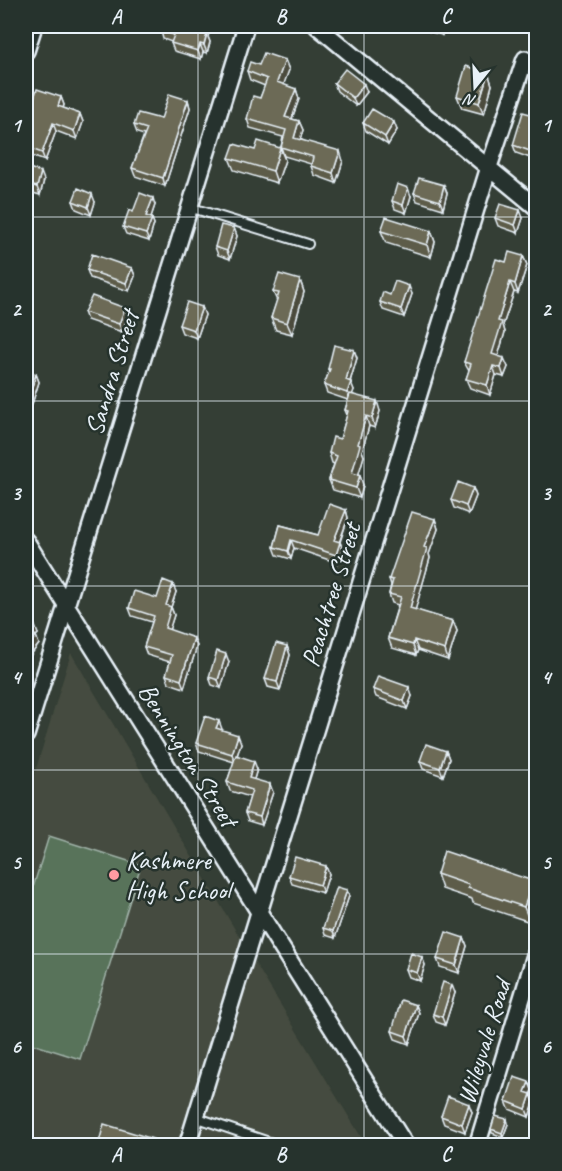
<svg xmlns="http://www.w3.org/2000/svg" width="562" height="1171" viewBox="0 0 562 1171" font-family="Caveat,sans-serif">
<rect width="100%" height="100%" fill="#343e35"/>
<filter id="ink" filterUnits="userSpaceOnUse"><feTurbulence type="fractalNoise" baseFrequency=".0167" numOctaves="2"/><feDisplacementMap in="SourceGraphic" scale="12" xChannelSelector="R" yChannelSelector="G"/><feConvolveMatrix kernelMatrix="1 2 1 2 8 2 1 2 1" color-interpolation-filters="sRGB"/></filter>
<g filter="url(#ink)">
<path fill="#454c3f" d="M71,653L246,948L366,1145L26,1146V802Z"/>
<path fill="#58735a" stroke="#a0b2a9" stroke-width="1.5" d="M49,836L141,865L80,1059L26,1042V910Z"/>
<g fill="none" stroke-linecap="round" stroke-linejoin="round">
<defs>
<path id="service" d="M189,207L308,244
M195,1117L281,1146"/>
<path id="minor" d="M317,26L536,207
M26,51L34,26
M26,541L406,1146
M26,735L246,26
M187,1146L489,167L525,59
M477,1146L536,952"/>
</defs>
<use href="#service" stroke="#e8f1f8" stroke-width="12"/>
<use href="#minor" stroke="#e8f1f8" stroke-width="20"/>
<use href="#service" stroke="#26332d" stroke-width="8"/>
<use href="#minor" stroke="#26332d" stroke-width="15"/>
</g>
<path fill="#5d5c4a" stroke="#e8f1f8" stroke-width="1.5" d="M422,26H445L442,35L424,30Z
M161,31L208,37L210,42L207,53L203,52L201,59L174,51L171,43L172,42L163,39Z
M285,60L289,70L283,85L296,89L299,99L292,119L299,121L303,130L300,139L343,161L336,183L314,175L311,166V164L284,156L281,147L283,137L250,128L247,119L260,98L265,86L250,80L247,71L259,65Z
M488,73L492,85L484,114L462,108L457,96Z
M334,83L367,92L356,106L337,91Z
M61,97L64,105L63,108L80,114L83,122L77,139L56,131L45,161L26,154V136L32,117L30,110Z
M188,100L190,108L165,186L135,176L132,168L144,135L137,133L134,125L161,119Z
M537,116V148L533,159L516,153L513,145Z
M363,123L397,130L388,145L366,131Z
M280,148L285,160L277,183L234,170L229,158Z
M26,167L44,180L40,195L26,191Z
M414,193H447L443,209L417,201Z
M411,196L406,213L395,209L392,201Z
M73,201L95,202L91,215L76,209Z
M155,205L151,217L154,224L149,241L126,234L123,227L133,212Z
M495,218H523L518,233L498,226Z
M234,228L237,236L230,259L218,255L215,247Z
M381,231H431L435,242L431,257L386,243Z
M523,256L527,265L518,293L514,292L503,325L505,332L498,356L508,367L504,377L496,375L490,395L470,388L466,379L469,371L464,362L506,262Z
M132,268L135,276L129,291L90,278L87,270Z
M300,280L304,292L292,334L276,330L271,318L277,301L273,292Z
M412,294L404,317L383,310L380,302L390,295Z
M202,307L205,315L197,338L182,333L179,325Z
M84,312L128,316L122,332L87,320Z
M354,350L357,358L350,382L354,390L352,394L380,411L375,428L369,426L362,451L364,456L358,475L363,485L360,498L333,490L329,480L334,464L332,463L329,453L340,439L347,415L345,410L348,400L327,393L324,385L329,372L328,369Z
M26,371L36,374L39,382L30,410L26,409Z
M473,488L476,496L469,514L454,508L451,500Z
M346,510L348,518L340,542L343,550L338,563L294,548L291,559L277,555L274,547L280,525L318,535Z
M435,519L438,529L429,554L430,558L415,610L453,621L457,631L448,660L418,650L416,655L392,648L388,638L398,605L392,603L389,594L391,585L389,579Z
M176,592L171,607L174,615L169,630L197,646L184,688L169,683L166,675L170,662L147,655L144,647L152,622L132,616L129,608Z
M26,618L38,634L36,636L39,644L29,657L26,654Z
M287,646L290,655L280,690L268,687L265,679Z
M229,662L221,688L212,685L209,677Z
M373,689L412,696L407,709L376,697Z
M221,729L241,743L237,756L257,769L254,779L273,792L262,825L248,821L245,813L250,797L230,791L227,782L234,762L199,751L196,743L222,729Z
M446,751L449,759L443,776L423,769L420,761Z
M329,874L323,893L292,884L289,876Z
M437,874L533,881L537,891V902L530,922L473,903L472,899L442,889Z
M349,896L335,938L325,935L323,928Z
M464,938L467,946L459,973L440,967L437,959Z
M422,957L425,965L420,981L409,977L406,969Z
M455,993L445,1025L436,1022L433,1014Z
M416,1005L419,1013L409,1044L395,1039L392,1031Z
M529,1082L532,1090L531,1094L534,1102L529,1117L509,1109L506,1101Z
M472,1112L465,1132L444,1124L441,1116Z
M507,1119L508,1124L503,1137L492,1133L491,1129Z"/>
<path fill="#4c4b3c" stroke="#e8f1f8" stroke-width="1.5" d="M206,26H211L208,37L210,42L207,53L204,45V33Z
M439,26H445L442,35L439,27Z
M200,44L203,52L201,59L198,51Z
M285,60L289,70L281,92L277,82Z
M488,73L492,85L484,114L479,103Z
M364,84L367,92L356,106L353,98Z
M296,89L299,99L289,126L285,117Z
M61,97L64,105L61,114L58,106Z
M188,100L190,108L165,186L163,178Z
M80,114L83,122L77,139L74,131Z
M299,121L303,130L298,147L294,138Z
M394,122L397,130L388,145L385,137Z
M53,123L56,131L45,161L42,153Z
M537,130V148L533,159L530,151Z
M280,148L285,160L277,183L273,171Z
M340,151L343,161L336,183L333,173Z
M41,172L44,180L40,195L37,187Z
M444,185L447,193L443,209L440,201Z
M408,188L411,196L406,213L403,205Z
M92,194L95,202L91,215L88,207Z
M153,198L155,205L149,223L146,216Z
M520,210L523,218L518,233L515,225Z
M152,218L154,224L149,241L146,234Z
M234,228L237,236L230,259L227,251Z
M431,231L435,242L431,257L427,245Z
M523,256L527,265L518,293L515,284Z
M132,268L135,276L129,291L126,283Z
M300,280L304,292L292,334L287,323Z
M510,282L514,292L503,325L505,332L496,363L492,354L498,321Z
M409,286L412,294L404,317L401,309Z
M202,307L205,315L197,338L194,330Z
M125,308L128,316L122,332L119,324Z
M354,350L357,358L348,388L346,380Z
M504,358L508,367L504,377L501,368Z
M493,366L496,375L490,395L487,385Z
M36,374L39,382L30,410L27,402Z
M351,382L354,390L350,401L347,393Z
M377,401L380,411L375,428L372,418Z
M366,416L369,426L362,451L364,456L356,483L352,473L358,444Z
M360,475L363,485L360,498L356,488Z
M473,488L476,496L469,514L466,506Z
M346,510L348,518L337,548L334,540Z
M435,519L438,529L429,554L430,558L413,618L410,608L424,547Z
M291,540L294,548L291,559L288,551Z
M340,542L343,550L338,563L336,555Z
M173,584L176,592L171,607L174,615L167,637L165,628L166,605Z
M453,621L457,631L448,660L445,650Z
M35,626L38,634L36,636L39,644L29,657L26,649L31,632Z
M194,638L197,646L184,688L181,680Z
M414,640L418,650L416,655L413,645Z
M287,646L290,655L280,690L277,682Z
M226,654L229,662L221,688L218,680Z
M409,687L412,696L407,709L404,701Z
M219,721L222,729L219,736L216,728Z
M238,735L241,743L235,762L232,754Z
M446,751L449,759L443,776L440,768Z
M254,761L257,769L252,786L249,778Z
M270,784L273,792L262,825L260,817Z
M326,866L329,874L323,893L320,885Z
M533,881L537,891V902L530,922L524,907Z
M347,890L349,896L335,938L333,931Z
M464,938L467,946L459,973L456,965Z
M422,957L425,965L420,981L417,973Z
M452,985L455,993L445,1025L442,1017Z
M416,1005L419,1013L409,1044L406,1036Z
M529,1082L532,1090L528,1100L525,1092Z
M531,1094L534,1102L529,1117L526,1109Z
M469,1104L472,1112L465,1132L462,1124Z
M507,1119L508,1124L503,1137L502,1133Z"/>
<path fill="#6c6b56" stroke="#e8f1f8" stroke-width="1.5" d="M162,26H177L185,27V26H206L204,33L207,34L204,45L200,44L198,51L171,43L174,35L161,31Z
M264,53L285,60L277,82L296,89L285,117L299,121L294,138L340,151L333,173L311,166L313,157L281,147L286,130L247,119L253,96L260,98L267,79L247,71L250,62L259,65Z
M466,66L488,73L479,103L457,96Z
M345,69L364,84L353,98L334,83Z
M37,89L61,97L58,106L80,114L74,131L53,123L42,153L26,147V136L34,112L30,110Z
M169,94L188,100L163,178L132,168L147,129L134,125L138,113L161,119Z
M372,109L394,122L385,137L363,123Z
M523,112L537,116V130L530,151L513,145Z
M258,141L280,148L273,171L229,158L234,144L255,150Z
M26,167L41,172L37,187L26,184Z
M419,178L444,185L440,201L414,193Z
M397,184L408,188L403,205L392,201Z
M78,188L92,194L88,207L73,201Z
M140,193L153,198L146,216L152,218L146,234L123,227L129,210L133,212Z
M500,204L520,210L515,225L495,218Z
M386,217L431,231L427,245L381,231Z
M221,225L234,228L227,251L215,247Z
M509,252L523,256L515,284L510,282L498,321L502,322L492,354L504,358L501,368L493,366L487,385L466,379L471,364L464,362L496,259L506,262Z
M92,254L132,268L126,283L87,270Z
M279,274L300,280L287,323L271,318L279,293L273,292Z
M395,281L409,286L401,309L380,302L383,292L390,295Z
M92,296L125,308L119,324L84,312Z
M187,302L202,307L194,330L179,325Z
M334,345L354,350L346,380L351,382L347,393L324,385L330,369H328Z
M26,371L36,374L27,402L26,401Z
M350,394L377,401L372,418L366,416L358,444L360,445L352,473L360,475L356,488L329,480L337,456L329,453L333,437L340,439L348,411L345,410Z
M458,482L473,488L466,506L451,500Z
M329,504L346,510L334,540L340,542L336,555L291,540L288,551L274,547L280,525L318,535Z
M412,512L435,519L424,547L427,548L410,608L453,621L445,650L414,640L413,645L388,638L401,597L389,594L393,580L389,579Z
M163,580L173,584L166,605L171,607L165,628L194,638L181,680L166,675L172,655L144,647L154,616L129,608L134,591L157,598Z
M26,618L35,626L31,632L36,636L26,649Z
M276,643L287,646L277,682L265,679Z
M217,651L226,654L218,680L209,677Z
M378,676L409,687L404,701L373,689Z
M205,716L219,721L216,728L238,735L232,754L196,743Z
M426,744L446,751L440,768L420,761Z
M236,755L254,761L249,778L270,784L260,817L245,813L252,790L227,782Z
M444,851L533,881L524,907L468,888L469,885L437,874Z
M295,857L326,866L320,885L289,876Z
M337,887L347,890L333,931L323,928Z
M446,932L464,938L456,965L437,959Z
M411,953L422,957L417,973L406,969Z
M443,982L452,985L442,1017L433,1014Z
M401,1000L416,1005L406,1036L392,1031Z
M514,1077L529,1082L525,1092L531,1094L526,1109L506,1101Z
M448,1096L469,1104L462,1124L441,1116Z
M495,1116L507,1119L502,1133L491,1129Z
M104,1124L153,1139L151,1146H98Z"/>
</g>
<path fill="none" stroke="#e8f1f8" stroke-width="1.5" stroke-opacity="0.55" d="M198,26V1146M364,26V1146M26,217H536M26,401H536M26,586H536M26,770H536M26,954H536"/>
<circle fill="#ff9aa2" stroke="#26332d" stroke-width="2" cx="114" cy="875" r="6"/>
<g text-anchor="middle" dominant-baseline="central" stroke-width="5" stroke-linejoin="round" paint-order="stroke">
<g font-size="26" fill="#e8f1f8" stroke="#26332d">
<text transform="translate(112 373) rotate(-73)">Sandra Street</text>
<text transform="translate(331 595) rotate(-73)">Peachtree Street</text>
<text transform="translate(188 755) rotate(58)">Bennington Street</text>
<text transform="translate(484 1042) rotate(-73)">Wileyvale Road</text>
</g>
<g font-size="26" fill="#e8f1f8" stroke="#26332d" text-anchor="start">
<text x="126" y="860">Kashmere<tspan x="126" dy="30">High School</tspan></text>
</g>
</g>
<rect width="562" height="1171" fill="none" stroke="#26332d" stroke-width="66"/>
<g transform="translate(475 87) rotate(198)" stroke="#26332d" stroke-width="4.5" paint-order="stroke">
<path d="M0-4.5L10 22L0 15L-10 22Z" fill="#e8f1f8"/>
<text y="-9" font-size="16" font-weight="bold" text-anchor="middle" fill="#e8f1f8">N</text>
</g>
<rect x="33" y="33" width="496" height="1105" fill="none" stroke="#e8f1f8" stroke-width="2"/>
<g font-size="20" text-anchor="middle" font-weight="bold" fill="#e8f1f8">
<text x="116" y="23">A</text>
<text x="281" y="23">B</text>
<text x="446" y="23">C</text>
<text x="16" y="132">1</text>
<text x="546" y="132">1</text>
<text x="16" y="316">2</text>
<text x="546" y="316">2</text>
<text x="16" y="500">3</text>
<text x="546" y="500">3</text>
<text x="16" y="684">4</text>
<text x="546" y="684">4</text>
<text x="16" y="869">5</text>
<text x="546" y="869">5</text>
<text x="16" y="1053">6</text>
<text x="546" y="1053">6</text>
<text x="116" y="1161">A</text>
<text x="281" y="1161">B</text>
<text x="446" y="1161">C</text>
</g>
</svg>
